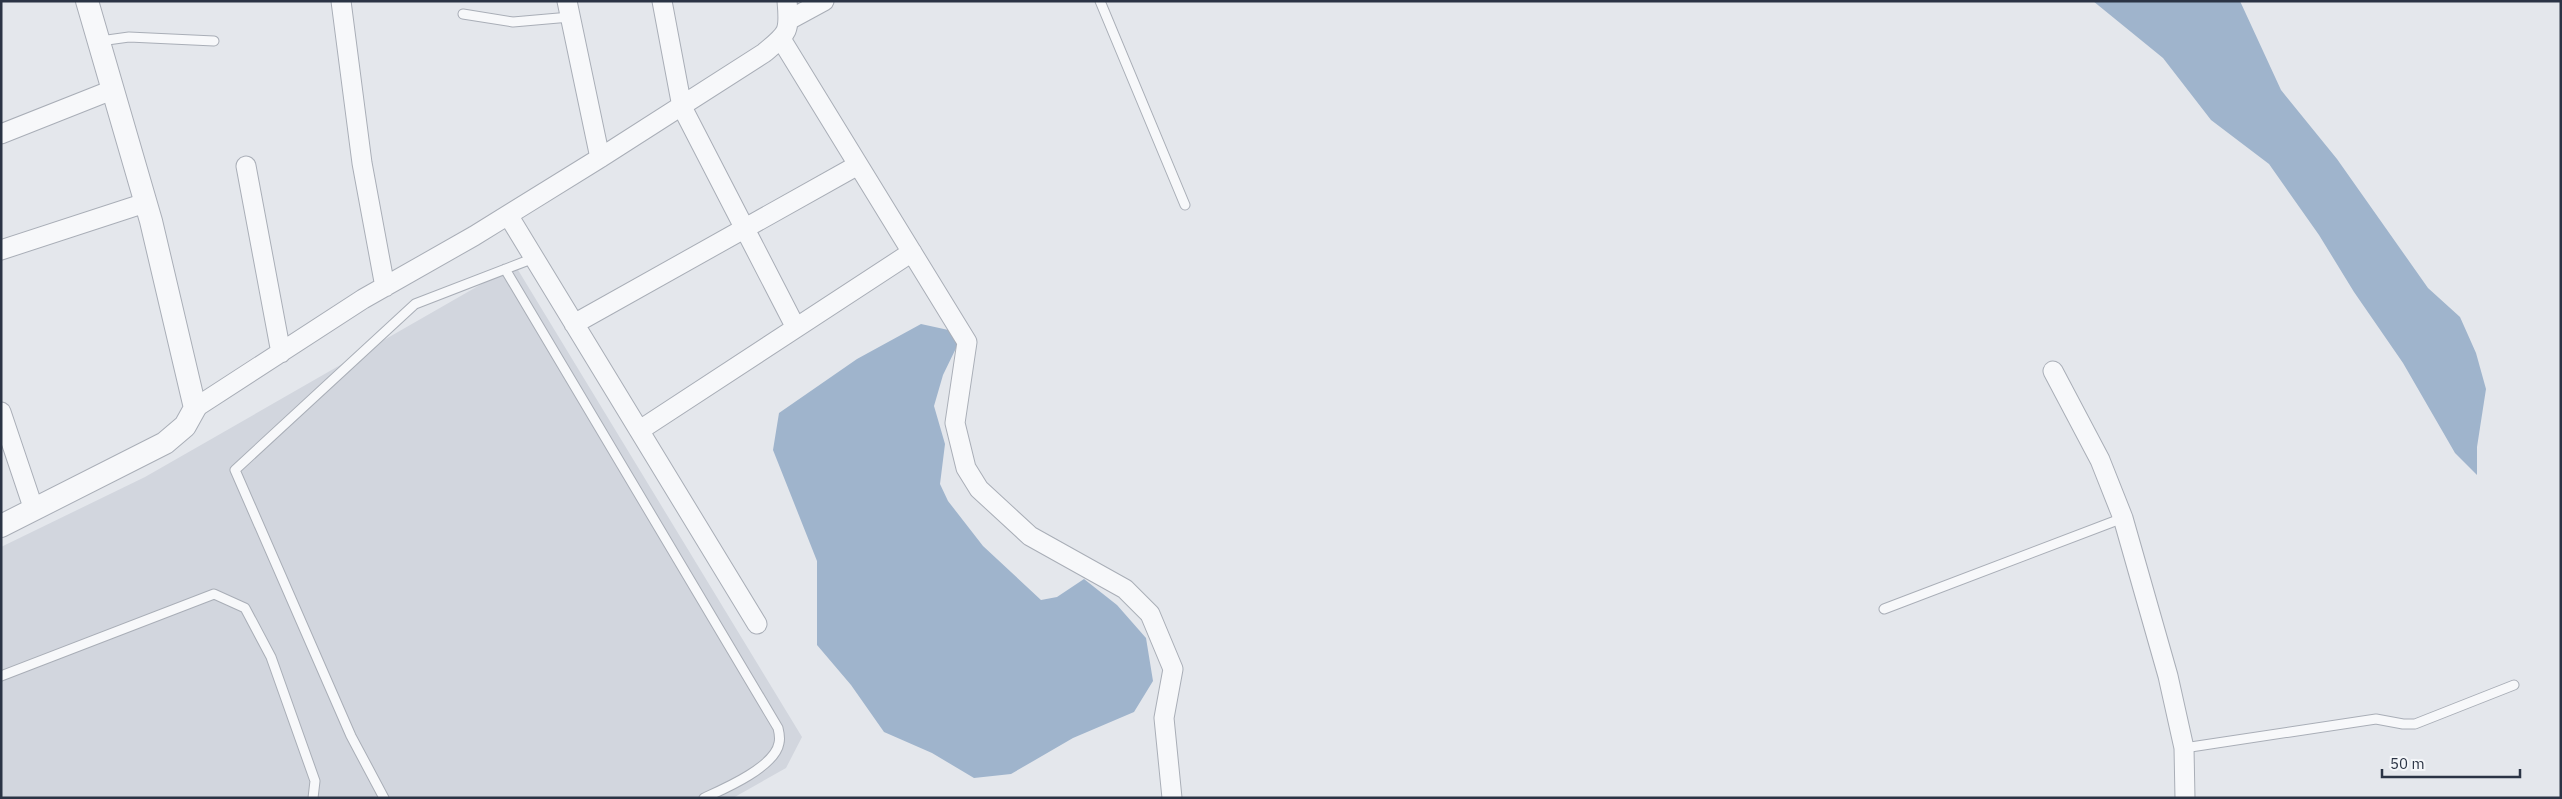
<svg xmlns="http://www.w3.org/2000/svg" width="2562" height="799" viewBox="0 0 2562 799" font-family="'IBM Plex Sans',sans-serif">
<rect width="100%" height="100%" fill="#e4e7ec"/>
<path fill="#d2d6de" d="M515,265L802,737L786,768L733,798H1V547L145,477Z"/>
<path fill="#9fb4cc" d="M2093,1H2240L2281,90L2337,159L2428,288L2460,317L2476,353L2486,389L2477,447V475L2455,453L2403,363L2354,292L2319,235L2269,164L2211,120L2163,58Z
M921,324L953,331L959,342L943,375L934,406L945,444L940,484L948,501L983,546L1041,600L1057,597L1084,579L1117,605L1146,638L1153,681L1134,712L1073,738L1011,774L974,778L932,753L884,732L851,685L817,645V561L773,450L779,413L857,359Z"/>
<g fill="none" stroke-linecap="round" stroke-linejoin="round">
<defs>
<path id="service" d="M1100,1L1185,205
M463,14L513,22L570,17
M100,41L129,37L214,41
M505,269L778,728C779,732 780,739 779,743C775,767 724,789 704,798
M1884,609L2123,518
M1,676L214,594L245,608L271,657L315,781L313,798
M2184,748L2376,719L2403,724H2415L2514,685
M384,798L351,736L235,470L415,304L534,258"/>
<path id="minor" d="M341,1L362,163L385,287
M567,1L600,158
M662,1L682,107L796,328
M789,20L824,1
M781,39L967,342L955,423L966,468L979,489L1030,536L1125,589L1150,614L1173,669L1164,718L1172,798
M1,134L112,90
M246,166L281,353
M508,215L757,624
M1,250L145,203
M574,324L858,165
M2053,371L2100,460L2123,518L2168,676L2184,748L2185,798
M195,408L363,299L474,236L600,158L764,53C788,33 790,33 787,1
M1,412L34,510
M640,430L912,252"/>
<path id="tertiary" d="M1,526L165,443L185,426L195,408L151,221L87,1"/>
</defs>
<use href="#service" stroke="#a9aeb7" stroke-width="11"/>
<use href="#minor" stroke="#a9aeb7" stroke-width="21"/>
<use href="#tertiary" stroke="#a9aeb7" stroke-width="24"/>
<use href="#service" stroke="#f7f8fa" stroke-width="9"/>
<use href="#minor" stroke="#f7f8fa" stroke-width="19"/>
<use href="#tertiary" stroke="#f7f8fa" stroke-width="22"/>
</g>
<rect width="2562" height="799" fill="none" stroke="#2b3445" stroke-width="5"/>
<path d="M2382 769v8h138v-8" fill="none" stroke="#2b3445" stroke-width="2.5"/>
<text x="2390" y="769" font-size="15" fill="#2b3445" stroke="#f4f6f9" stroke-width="4" paint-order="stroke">50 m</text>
</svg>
